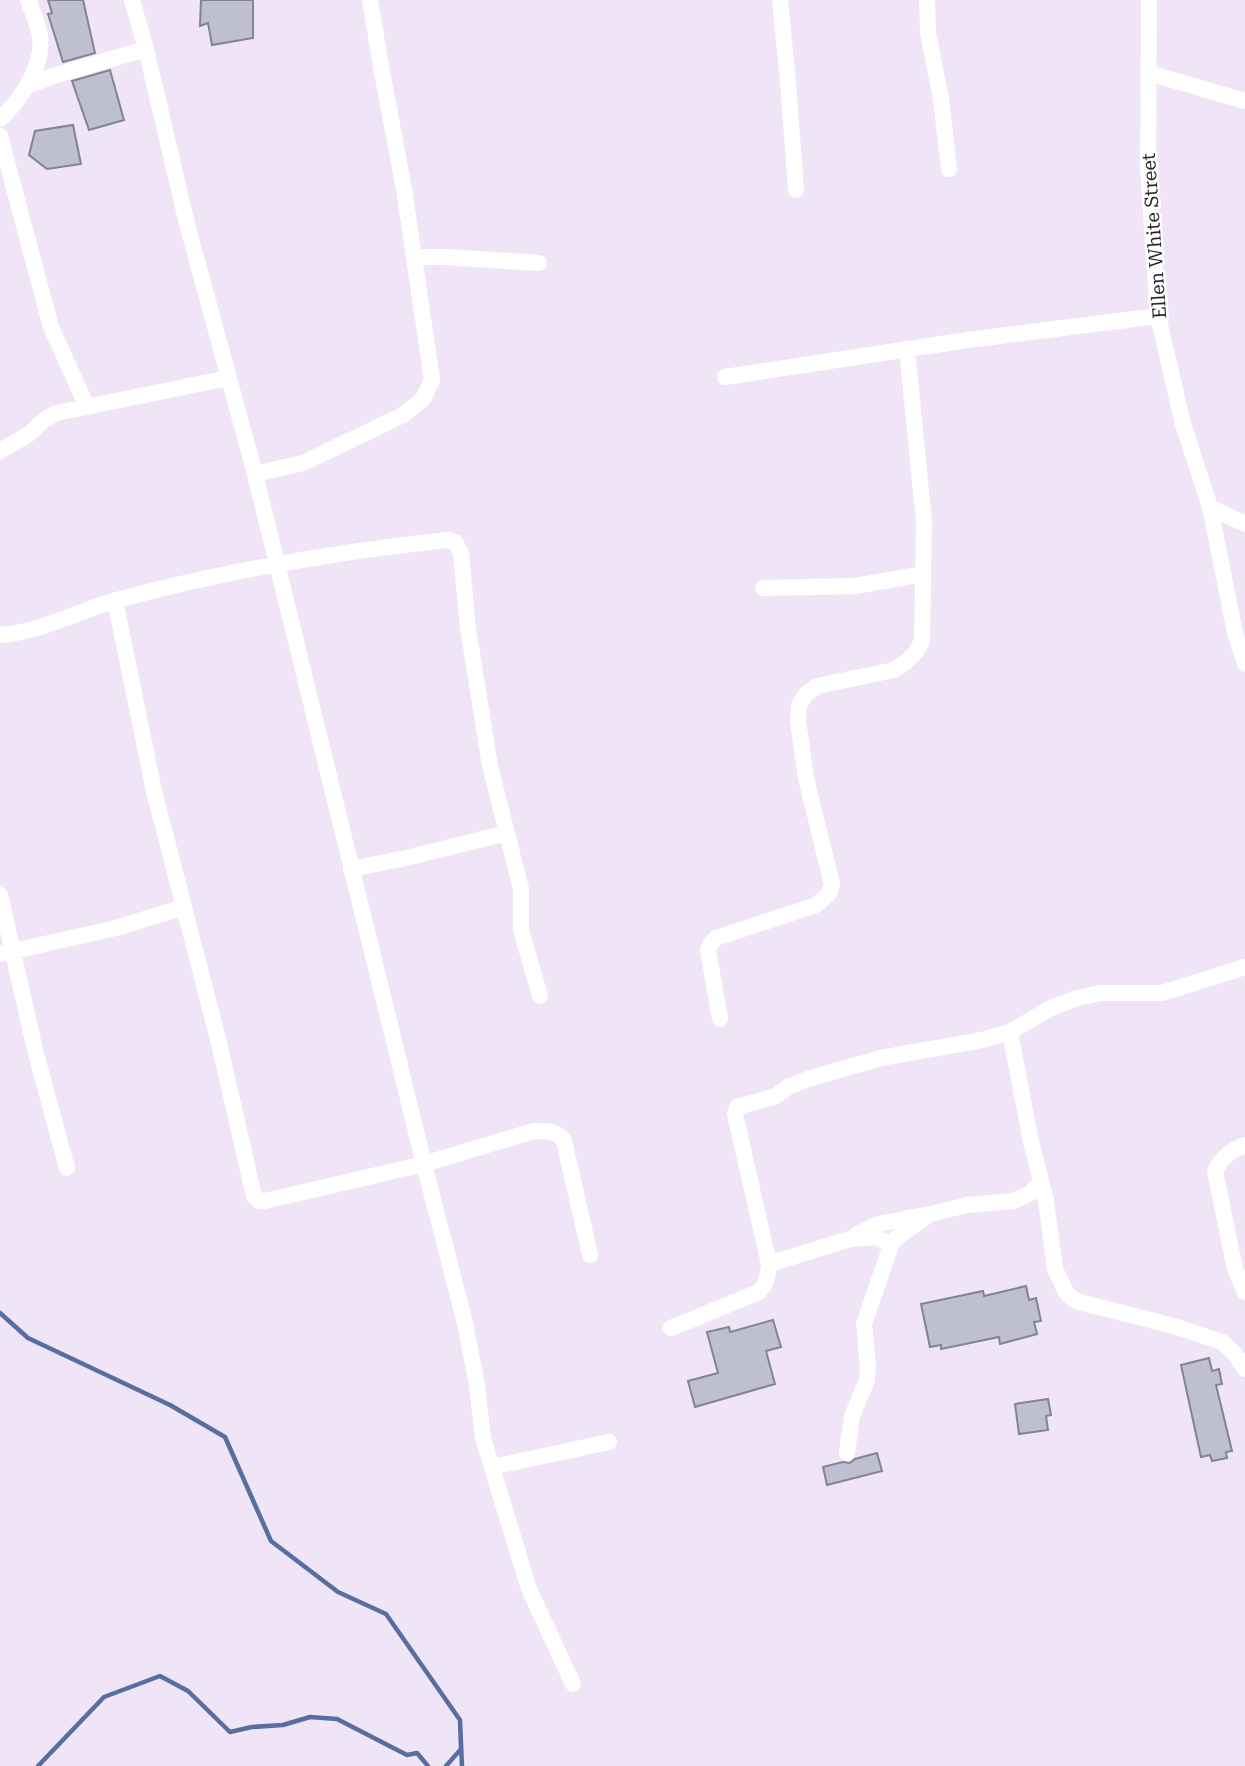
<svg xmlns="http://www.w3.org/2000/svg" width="1245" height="1766" viewBox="0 0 1245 1766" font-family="'Roboto Serif',serif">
<rect width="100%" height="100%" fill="#efe5f7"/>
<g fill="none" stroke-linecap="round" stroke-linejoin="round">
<path stroke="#586ea3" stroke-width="4.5" d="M0,1313L28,1338L170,1405L225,1437L271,1541L338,1592L386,1614L460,1720
M38,1766L104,1697L160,1676L188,1691L230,1732L252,1727L283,1725L310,1717L337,1719L407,1755L417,1753L428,1766
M446,1766L461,1749L460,1720L462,1766"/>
</g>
<path fill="#bfbfd2" stroke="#848395" stroke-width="2" d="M48,0H83L95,53L63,62L48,14L52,13Z
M201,0H253V38L212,45L208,23L200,26Z
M110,70L124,120L89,130L72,81Z
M73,125L81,164L47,169L29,155L35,131Z
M1026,1286L1029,1300L1036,1298L1041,1321L1034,1322L1037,1334L1000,1344L999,1337L941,1349V1345L930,1347L921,1304L983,1291L984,1296Z
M773,1320L781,1347L766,1351L775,1384L695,1407L688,1381L718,1373L707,1332L729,1327L730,1332Z
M1209,1358L1212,1371L1219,1369L1222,1384L1216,1385L1232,1451L1226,1452L1227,1458L1212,1461L1210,1455L1201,1457L1181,1365Z
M1048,1399L1051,1415L1046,1416L1048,1430L1019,1434L1015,1404Z
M877,1453L882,1471L827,1485L823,1467L843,1462L850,1463L855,1459Z"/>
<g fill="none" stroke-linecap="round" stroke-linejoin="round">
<path stroke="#fff" stroke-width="16" d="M132,0L146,49L187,224L255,474L424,1164L465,1323L477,1385L483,1438L529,1589L573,1684
M780,0L788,82L796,190
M927,0L928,33L941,99L949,169
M1149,0L1148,169L1158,316L1183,424L1210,507L1235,633L1245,664
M1149,73L1245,101
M27,86L53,76L146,49
M0,119C20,101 44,66 40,37C39,25 32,11 28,0
M0,136L51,327L87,407
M414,257H446L539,263
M725,377L968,340L1158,316
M0,451L29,434L45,419L57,413L228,378
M255,474L303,463L403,415L423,399L432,380L404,189L382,72L370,0
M1210,507L1245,524
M763,588L855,586L923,574
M115,600L154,791L219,1043L254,1196L259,1201H265L424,1164L534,1131C546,1131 557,1130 564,1141L590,1255
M0,635C42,632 77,611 117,600C225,571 335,552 447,540L455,542L461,553L468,628L490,766L521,889V930L540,996
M351,869L406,858L507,833
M0,895L36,1054L67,1168
M0,954L116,928L184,907
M720,1019L708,950L711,943L716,938L816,905L829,894L832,884L806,778L798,721L799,705L806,694L817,686L894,670L906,662L916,652L922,641L924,522L907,349
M1010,1032L1031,1142L1046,1201L1055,1269L1067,1294L1075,1300L1083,1303L1174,1326L1222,1342L1235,1354L1245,1369
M1245,1145C1230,1151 1222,1157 1215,1171L1235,1269L1245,1292
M856,1235L878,1224L925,1215
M769,1264L735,1114L737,1107L776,1096L788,1087L811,1078L881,1058L982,1040L1010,1032L1051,1008L1077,998L1101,993H1162L1245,967
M671,1328L759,1292C767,1283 768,1275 769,1264L850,1239L876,1237L891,1245
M847,1453L852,1416L867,1380L868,1366L864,1324L891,1245L895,1239L930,1214L967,1205L1013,1201L1031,1193L1041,1181
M492,1467L609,1442"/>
</g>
<g text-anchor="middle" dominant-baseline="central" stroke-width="5" stroke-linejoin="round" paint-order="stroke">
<g font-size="19" fill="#2a262d" stroke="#fff">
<text transform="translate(1154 236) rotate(-94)">Ellen White Street</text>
</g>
</g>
</svg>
